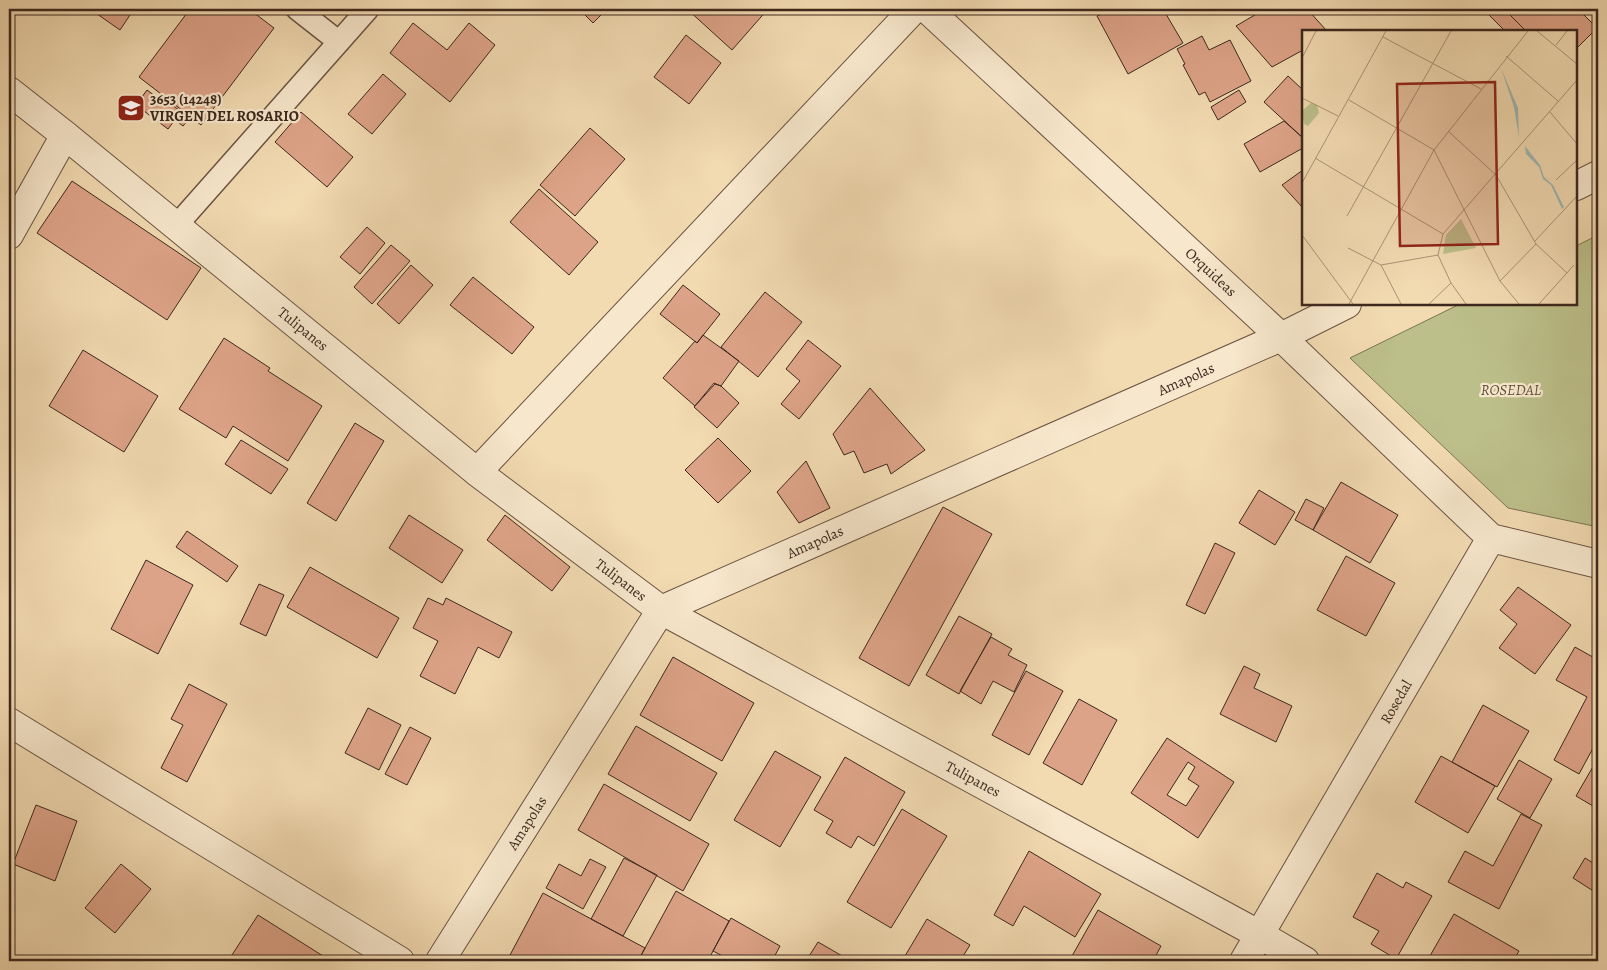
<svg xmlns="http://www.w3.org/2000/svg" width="1607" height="970" viewBox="0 0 1607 970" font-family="Alegreya,serif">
<rect width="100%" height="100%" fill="#f2dab1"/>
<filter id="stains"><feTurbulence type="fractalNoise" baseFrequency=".004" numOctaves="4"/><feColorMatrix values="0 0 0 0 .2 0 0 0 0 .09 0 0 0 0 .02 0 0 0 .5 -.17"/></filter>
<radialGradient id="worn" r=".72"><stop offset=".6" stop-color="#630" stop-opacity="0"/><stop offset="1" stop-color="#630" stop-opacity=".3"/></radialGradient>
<path fill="#bcbf8a" stroke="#7d7454" d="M1598,235V527L1508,508L1350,358L1460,304H1576V246Z"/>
<path fill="#dda388" stroke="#3e281e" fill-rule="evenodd" d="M90,9H134L120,30Z
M190,9H249L274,28L201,125L139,77Z
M579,9H607L593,23Z
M687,9H768L732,50Z
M1113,9H1163L1183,43L1128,74L1097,16Z
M1265,9H1307L1327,31H1303V50L1272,67L1236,26Z
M1483,9H1514L1509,14L1526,31H1505Z
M1515,9H1578L1597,28L1576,49V31H1526L1509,14Z
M1586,9H1598V18L1597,20Z
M413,23L447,50L469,23L495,45L450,102L390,53Z
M686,35L721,63L689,104L654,77Z
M1202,36L1209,50L1230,40L1251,81L1210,102L1205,92L1199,95L1183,65L1185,64L1177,49Z
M383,74L406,94L372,134L348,114Z
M1288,76L1303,90V138L1264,102Z
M147,90L166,104L168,102L190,118L183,126L175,120L168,129L136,105Z
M1239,90L1246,102L1218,120L1211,107Z
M301,112L353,157L327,187L275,142Z
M1284,121L1303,138V148L1260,172L1244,144Z
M590,128L625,159L575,216L540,185Z
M1303,170V208L1282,185Z
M72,181L201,268L167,320L37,233Z
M539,189L598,242L569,275L510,222Z
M367,227L385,243L360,274L340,257Z
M391,245L410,261L372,304L354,287Z
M411,265L433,285L399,324L377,304Z
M473,277L534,327L512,354L450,305Z
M683,285L720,314L697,343L660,314Z
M765,292L802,322L758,377L721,347Z
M703,335L739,361L721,386L714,383L695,406L663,378L695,341L697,343Z
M224,338L270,368L268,371L322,406L288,461L233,426L226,438L179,409Z
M808,340L841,366L799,419L781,404L800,381L786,369Z
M83,350L158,396L124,452L49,406Z
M715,384L721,386L739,403L717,428L694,407Z
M870,388L925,450L891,474L887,464L864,473L854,451L844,455L833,434Z
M355,423L384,441L336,521L307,503Z
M718,438L751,471L718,503L685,470Z
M241,440L288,469L271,494L225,464Z
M806,461L830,508L799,523L777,492Z
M1341,482L1398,515L1370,563L1313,530Z
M1259,490L1295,512L1275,545L1239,523Z
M1306,499L1324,508L1313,530L1295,520Z
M943,507L992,534L909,686L859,658Z
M409,515L463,550L442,583L389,548Z
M505,515L570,567L552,591L487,540Z
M187,531L238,566L227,582L176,547Z
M1215,543L1235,553L1205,614L1186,605Z
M1346,556L1395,583L1366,636L1317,610Z
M146,560L193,585L158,654L111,629Z
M310,567L399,618L377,658L287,607Z
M259,584L284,595L266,636L240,624Z
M1518,587L1571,625L1535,674L1499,648L1517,624L1500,610Z
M428,598L443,605L446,598L512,632L499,658L478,647L455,694L420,676L438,641L413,628Z
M959,616L992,634L959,694L926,675Z
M991,637L1012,649L1008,655L1027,665L1014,692L993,681L981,704L960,691Z
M1575,647L1598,660V739L1579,774L1554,760L1587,697L1556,680Z
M673,657L754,703L722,761L640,715Z
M1244,666L1260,674L1254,688L1292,706L1276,742L1220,714Z
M1026,671L1063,691L1029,755L992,735Z
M189,684L227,704L187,782L161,768L183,725L171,719Z
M1079,699L1117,720L1082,785L1043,763Z
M1483,705L1529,731L1497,787L1452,762Z
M368,708L401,725L379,770L345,753Z
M636,726L717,773L690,821L608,774Z
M410,727L431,738L407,785L385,774Z
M1167,738L1234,782L1198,838L1131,793ZM1188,762L1195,767L1188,779L1199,786L1186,806L1167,795Z
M775,751L821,777L780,847L734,820Z
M1441,756L1495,786L1468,833L1415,802Z
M845,757L905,792L874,846L858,836L851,848L826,833L833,821L814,810Z
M1598,758V809L1576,796Z
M1519,760L1552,779L1530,818L1497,799Z
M604,784L709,844L683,891L578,830Z
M36,805L77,821L55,881L13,864Z
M902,809L947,836L891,928L847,902Z
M1521,814L1542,825L1499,909L1448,882L1465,851L1493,866Z
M1029,851L1101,894L1075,937L1024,906L1013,926L994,915Z
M624,858L657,875L623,936L591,919Z
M1585,858L1598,866V894L1573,878Z
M590,859L606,867L583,909L546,888L559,864L581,876Z
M121,864L151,889L115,933L85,908Z
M1377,873L1403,888L1406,882L1432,896L1396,959L1371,944L1379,931L1353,917Z
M676,891L729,921L713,951L708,961H638Z
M543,893L645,948L638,961H521L510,955Z
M1098,910L1161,946L1153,961H1082L1072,956Z
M1454,914L1519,951L1513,961H1427Z
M258,915L331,961H228Z
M731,918L780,946L772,961H732L713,951Z
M927,919L970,945L960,961H902Z
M818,942L851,961H806Z"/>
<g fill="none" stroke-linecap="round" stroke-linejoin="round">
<defs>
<path id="service" d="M297,9L339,42
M176,226L368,9"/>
<path id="minor" d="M927,9L1281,337L1491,538
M9,91L65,135L477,472L661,610L1260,935L1305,961
M1576,186L1598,175
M9,235L65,135
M477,472L914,9
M1491,538L1598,564
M9,722L400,961
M440,961L661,610L1281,337L1347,304
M1244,961L1491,538"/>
</defs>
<use href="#service" stroke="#6b5443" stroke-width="24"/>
<use href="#minor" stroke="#6b5443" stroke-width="30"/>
<use href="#service" stroke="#f7e7cc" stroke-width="21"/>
<use href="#minor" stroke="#f7e7cc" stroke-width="28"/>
</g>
<defs>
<symbol id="school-square" viewBox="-11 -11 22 22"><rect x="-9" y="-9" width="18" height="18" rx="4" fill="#8f2418" stroke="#f7e7cc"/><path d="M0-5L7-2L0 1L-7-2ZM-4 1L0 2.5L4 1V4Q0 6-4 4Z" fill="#fff"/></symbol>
</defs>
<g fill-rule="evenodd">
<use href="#school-square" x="115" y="92" width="32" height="32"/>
</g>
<g text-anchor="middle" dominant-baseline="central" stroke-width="4.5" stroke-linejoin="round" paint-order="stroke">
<g font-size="15" font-weight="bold" fill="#3e281e" stroke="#f7e7cc" text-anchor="start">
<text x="150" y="99">3653 (14248)<tspan x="150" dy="17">VIRGEN DEL ROSARIO</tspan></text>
</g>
<g font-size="15" fill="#3e281e" stroke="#f7e7cc">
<text transform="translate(1211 272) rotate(43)">Orquideas</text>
<text transform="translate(303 329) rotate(39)">Tulipanes</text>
<text transform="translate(1186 379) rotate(-24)">Amapolas</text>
<text transform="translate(815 542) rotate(-24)">Amapolas</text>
<text transform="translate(621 580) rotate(37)">Tulipanes</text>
<text transform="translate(1396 702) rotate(-60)">Rosedal</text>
<text transform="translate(973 779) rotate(28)">Tulipanes</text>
<text transform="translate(527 823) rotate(-58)">Amapolas</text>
</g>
<g font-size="15" font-style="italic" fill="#5e4e39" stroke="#f7e7cc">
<text x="1511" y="390">ROSEDAL</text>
</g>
</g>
<g transform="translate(1302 30)">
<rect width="275" height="275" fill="#f2dab1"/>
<path d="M9,73L15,75L17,83L6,96L2,94L0,81ZM159,189L174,218L141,224L144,205Z" fill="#bcbf8a"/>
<path d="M199,38L216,78L217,107L212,77ZM223,116L238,135L242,147L251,155L262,177L260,179L249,155L241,149L237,137L224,124Z" fill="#9eb8b5"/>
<path fill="none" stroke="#aa9376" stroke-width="1" d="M235,1L275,34M81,7L179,59M254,15L265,1M204,26L256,71M0,28L14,1M0,68L36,86M47,70L132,120L198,251L217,274M248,82L275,114M146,101L194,145L234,214L265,243M13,128L141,204M254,150L275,130M0,153L84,1M45,186L149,1M141,204L275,50M141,204L136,225L149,253L164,274M0,205L51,274M233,211L275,166M46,218L79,235L99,274M79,235L136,225M198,251L234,214M47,274L132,120L226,1M127,274L149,253M237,274L272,235"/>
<path fill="#8f2418" fill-opacity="0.15" stroke="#8f2418" stroke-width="2.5" d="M193,52L196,214L98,216L95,54Z"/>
<rect width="275" height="275" fill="none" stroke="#3e281e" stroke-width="2.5"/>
</g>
<rect width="1607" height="970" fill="none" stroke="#f2dab1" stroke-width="30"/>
<rect x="10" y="10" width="1587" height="950" fill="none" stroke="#3e281e" stroke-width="2.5"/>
<rect x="15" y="15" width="1577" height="940" fill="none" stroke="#3e281e"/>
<rect width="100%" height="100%" filter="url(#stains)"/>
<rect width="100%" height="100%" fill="url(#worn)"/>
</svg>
